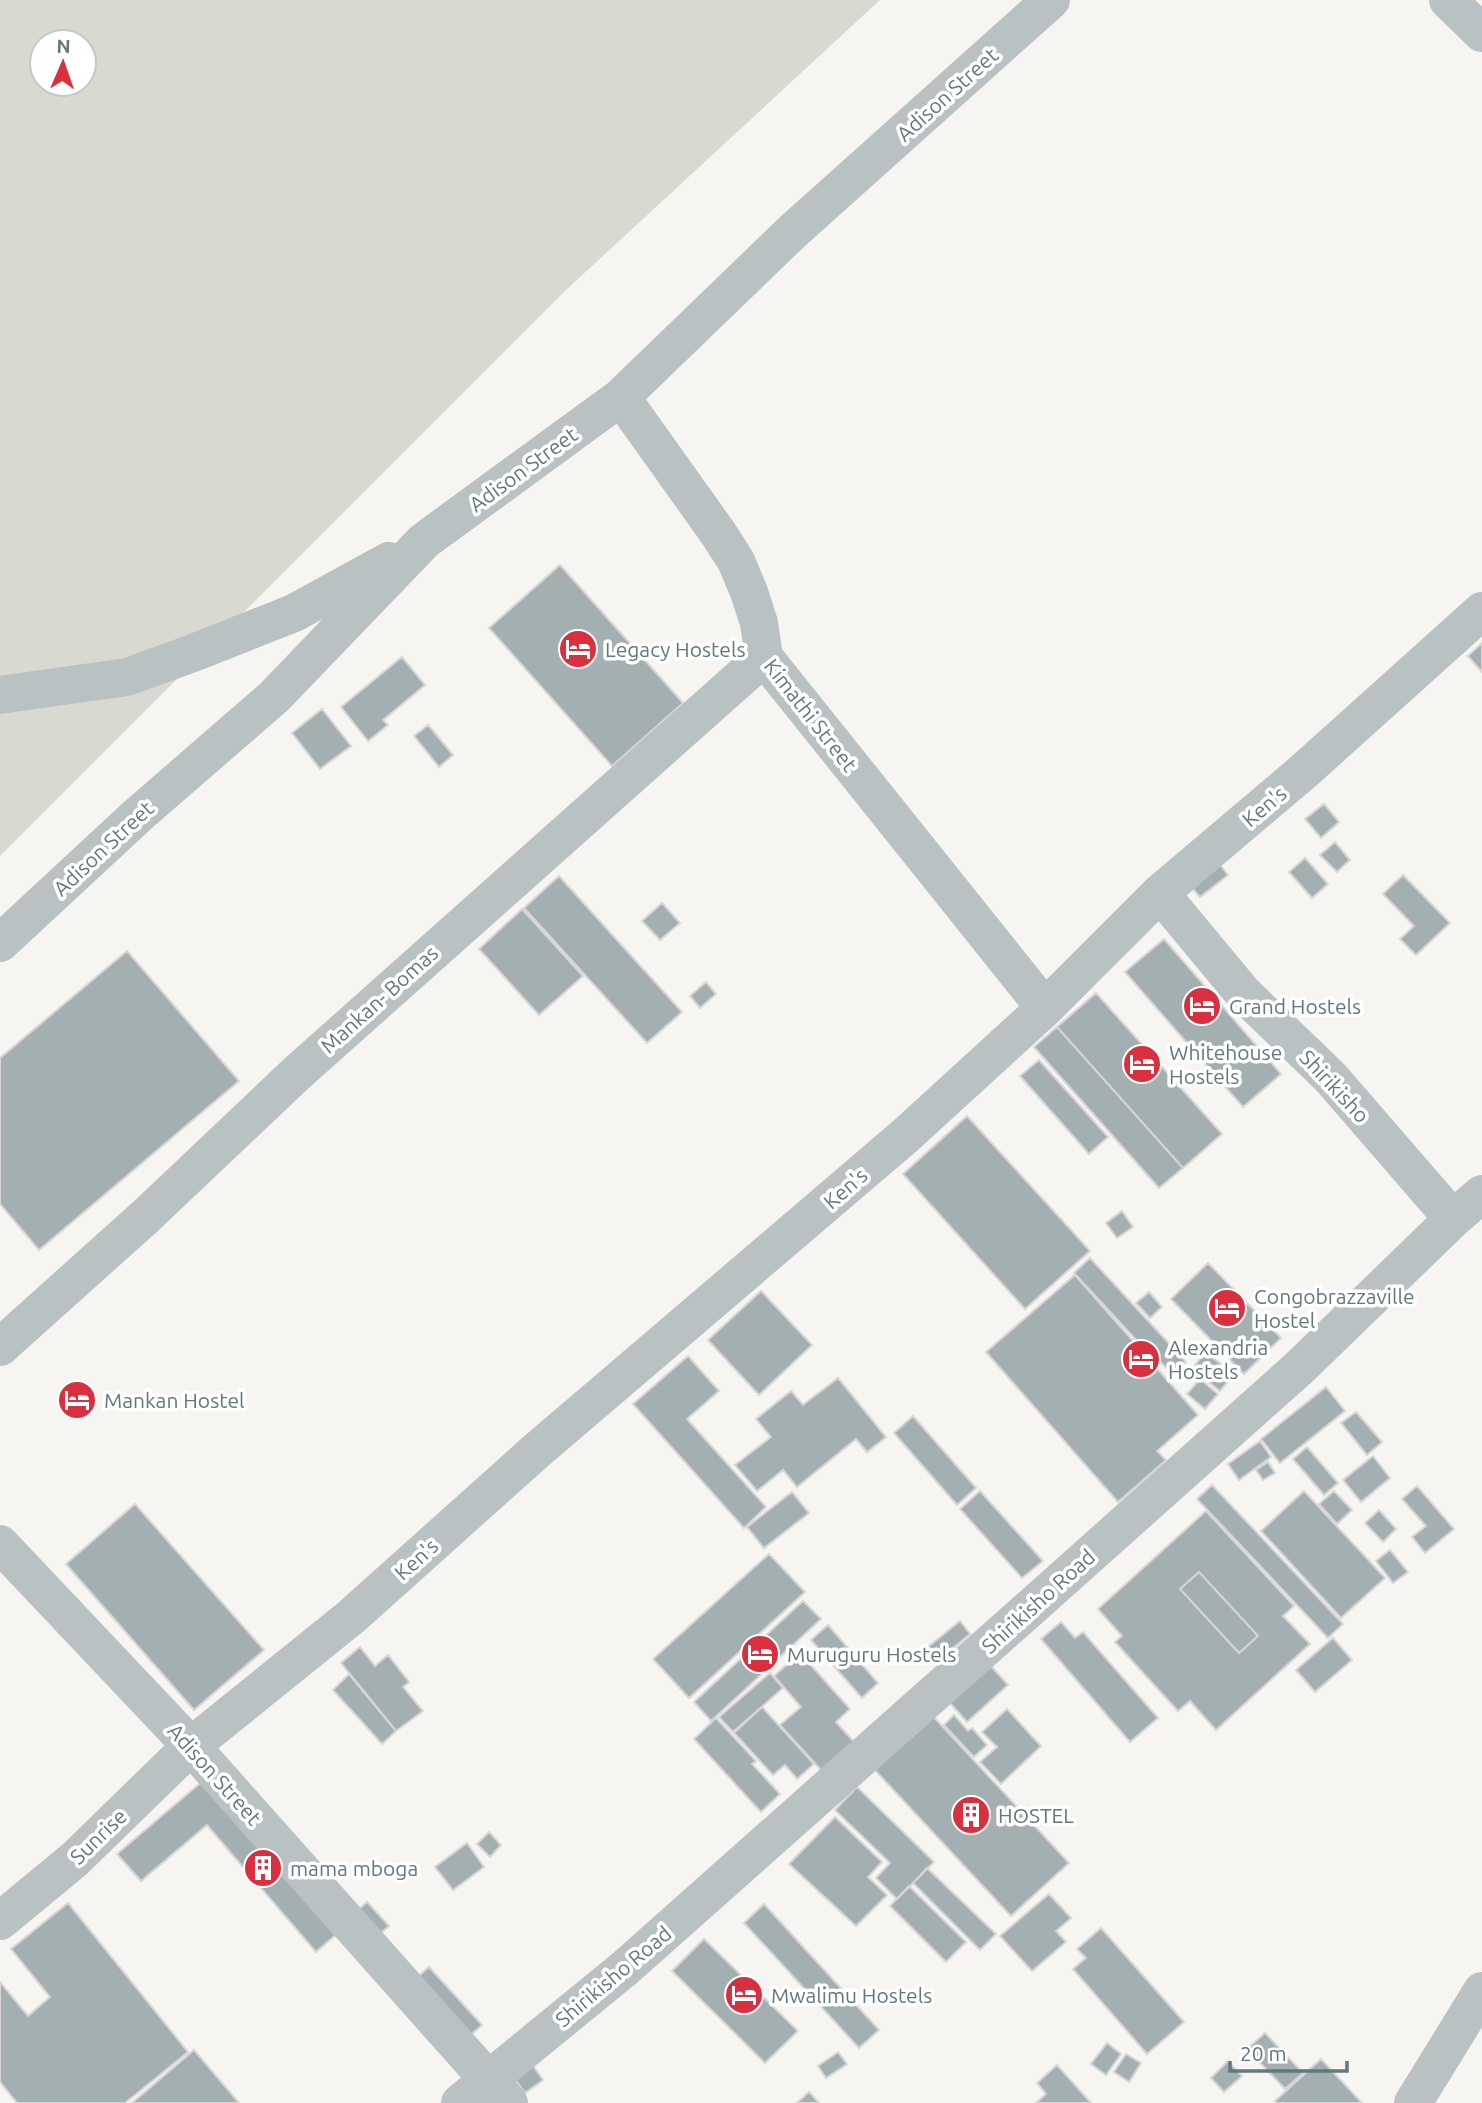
<svg xmlns="http://www.w3.org/2000/svg" width="1482" height="2103" viewBox="0 0 1482 2103" font-family="Ubuntu,sans-serif">
<rect width="100%" height="100%" fill="#f6f5f2"/>
<path fill="#d8dad2" fill-rule="evenodd" d="M0,0H880L565,291L0,856ZM42,42H84V84H42Z"/>
<path fill="#a3afb1" stroke="#d7d6d5" stroke-width="2" fill-rule="evenodd" d="M560,565L683,703L612,766L489,628Z
M1482,643V672L1468,656Z
M402,657L425,685L383,720L388,725L368,741L341,707Z
M322,709L351,746L320,769L292,733Z
M428,725L453,755L439,767L414,736Z
M1324,804L1339,822L1321,838L1305,819Z
M1335,842L1350,860L1337,872L1320,855Z
M1305,858L1328,884L1312,898L1289,872Z
M1217,861L1228,875L1200,897L1188,883Z
M1403,875L1450,923L1416,955L1400,939L1414,926L1383,894Z
M559,876L682,1012L647,1043L524,908Z
M662,903L680,923L660,940L642,921Z
M522,909L583,976L539,1015L479,949Z
M1164,939L1281,1074L1243,1107L1125,972Z
M127,951L239,1081L39,1250L0,1204V1058Z
M706,982L716,994L700,1008L690,996Z
M1096,993L1222,1134L1183,1168L1057,1027Z
M1057,1027L1183,1168L1159,1188L1034,1047Z
M1039,1060L1108,1137L1089,1154L1020,1076Z
M967,1116L1090,1251L1025,1309L903,1174Z
M1122,1211L1133,1227L1117,1238L1106,1223Z
M1090,1258L1186,1362L1172,1374L1154,1355L1152,1357L1074,1273Z
M1208,1263L1281,1338L1244,1374L1171,1299Z
M1075,1275L1198,1415L1157,1451L1166,1460L1118,1502L986,1352Z
M761,1291L812,1345L759,1395L708,1340Z
M1149,1292L1162,1307L1150,1318L1136,1303Z
M1205,1352L1234,1374L1220,1391L1192,1369Z
M688,1356L719,1391L687,1419L766,1507L744,1528L633,1404Z
M838,1378L886,1437L867,1452L856,1439L797,1487L783,1470L757,1491L735,1465L771,1437L756,1419L791,1391L803,1405Z
M1200,1379L1218,1394L1205,1409L1187,1394Z
M1326,1387L1345,1411L1280,1463L1261,1439Z
M1356,1412L1382,1442L1367,1455L1341,1423Z
M913,1416L976,1488L957,1505L894,1433Z
M1260,1441L1271,1457L1239,1480L1228,1464Z
M1307,1447L1338,1483L1324,1495L1293,1459Z
M1373,1456L1390,1478L1361,1502L1343,1480Z
M1268,1462L1275,1473L1263,1480L1256,1470Z
M1212,1485L1343,1624L1328,1638L1197,1499Z
M1417,1486L1454,1529L1425,1553L1412,1537L1426,1526L1402,1499Z
M980,1491L1043,1561L1022,1578L960,1509Z
M1304,1491L1385,1578L1341,1618L1261,1531Z
M1334,1491L1352,1510L1337,1524L1319,1504Z
M792,1492L809,1513L764,1548L747,1527Z
M135,1504L264,1650L194,1710L66,1564Z
M1379,1510L1396,1529L1383,1542L1365,1523Z
M1206,1511L1294,1606L1283,1616L1310,1644L1216,1730L1190,1701L1178,1711L1115,1642L1122,1636L1098,1609ZM1199,1572L1258,1636L1239,1653L1180,1589Z
M1390,1550L1408,1572L1393,1583L1376,1561Z
M769,1554L805,1592L689,1698L653,1659Z
M1199,1572L1258,1636L1239,1653L1180,1589Z
M803,1601L821,1619L711,1721L694,1702Z
M960,1621L970,1634L934,1664L923,1651Z
M1061,1622L1075,1638L1083,1632L1158,1718L1130,1742L1041,1639Z
M828,1625L878,1683L862,1698L811,1640Z
M1333,1638L1352,1660L1315,1692L1296,1670Z
M360,1647L375,1666L388,1655L409,1682L403,1687L423,1711L396,1731L341,1663Z
M800,1653L850,1709L836,1722L854,1742L821,1770L780,1725L801,1707L774,1676Z
M983,1657L1008,1685L967,1722L942,1694Z
M770,1673L783,1688L733,1732L719,1717Z
M349,1674L396,1731L382,1744L333,1690Z
M762,1707L814,1764L797,1779L785,1765L773,1775L734,1733Z
M1007,1709L1041,1746L1001,1784L980,1762L997,1747L982,1732Z
M931,1714L1069,1863L1011,1916L873,1768Z
M954,1715L968,1731L972,1728L987,1745L974,1757L944,1725Z
M716,1718L756,1761L752,1764L780,1794L761,1812L694,1739Z
M205,1779L339,1932L316,1952L207,1825L141,1881L117,1854Z
M857,1787L934,1862L897,1899L876,1878L890,1863L835,1810Z
M835,1817L882,1862L868,1877L887,1895L856,1926L789,1864Z
M489,1832L501,1845L490,1857L477,1844Z
M467,1843L484,1867L453,1890L435,1867Z
M927,1868L996,1934L980,1950L913,1883Z
M909,1886L966,1942L946,1962L890,1906Z
M1049,1894L1071,1918L1056,1931L1066,1942L1032,1971L1000,1936Z
M367,1902L389,1926L375,1938L353,1914Z
M68,1903L188,2052L125,2103H17L0,2082V1982L28,2016L50,1997L11,1949Z
M764,1904L879,2030L859,2048L744,1923Z
M1101,1928L1184,2022L1147,2054L1073,1969L1086,1958L1077,1949Z
M704,1939L798,2031L765,2063L672,1971Z
M429,1967L482,2025L465,2040L412,1982Z
M1265,2033L1303,2073L1285,2089L1247,2049Z
M1107,2043L1121,2054L1106,2075L1091,2064Z
M194,2050L239,2103H132Z
M838,2052L847,2064L826,2078L818,2066Z
M1126,2054L1141,2063L1129,2082L1114,2072Z
M1321,2059L1362,2103H1277L1275,2101Z
M1228,2061L1242,2076L1224,2092L1211,2078Z
M1057,2065L1091,2103H1036L1046,2094L1037,2083Z
M533,2066L543,2080L525,2093L515,2079Z
M809,2092L819,2103H797Z"/>
<g fill="none" stroke-linecap="round" stroke-linejoin="round">
<path stroke="#bac1c2" stroke-width="38" d="M1448,0L1482,33
M621,397L718,533L736,561L749,592L759,623L764,657L1045,1008
M0,695L127,677L193,653L294,613L389,561
M1160,893L1243,993L1331,1078L1453,1219
M0,943L138,815L274,697L424,541L621,397L792,232L1051,0
M0,1347L145,1217L297,1073L764,657
M0,1544L191,1746L509,2103
M0,1921L75,1859L191,1746L351,1617L535,1452L905,1136L1045,1008L1160,893L1304,771L1482,611
M460,2103L625,1968L1028,1610L1299,1368L1453,1219L1482,1194
M1413,2103L1482,1991"/>
</g>
<defs>
<symbol id="hotel-disc" viewBox="-11 -11 22 22"><circle r="9.5" fill="#d92f3f" stroke="#fff"/><path d="M-6-4.5h1.5V1H6V5H4.5V3h-9V5H-6ZM-4 0a1.8 1.8 0 1 1 3.6 0ZM.5 0V-2.5h3Q6-2.5 6 0Z" fill="#fff"/></symbol>
<symbol id="building-disc" viewBox="-11 -11 22 22"><circle r="9.5" fill="#d92f3f" stroke="#fff"/><path d="M-4-6H4V6H1V3H-1V6H-4ZM-2.5-4.3h1.7v1.8h-1.7ZM.8-4.3h1.7v1.8H.8ZM-2.5-1h1.7V.8h-1.7ZM.8-1h1.7V.8H.8Z" fill="#fff"/></symbol>
</defs>
<g fill-rule="evenodd">
<use href="#hotel-disc" x="556" y="627" width="44" height="44"/>
<use href="#hotel-disc" x="1180" y="984" width="44" height="44"/>
<use href="#hotel-disc" x="1120" y="1042" width="44" height="44"/>
<use href="#hotel-disc" x="1205" y="1286" width="44" height="44"/>
<use href="#hotel-disc" x="1119" y="1337" width="44" height="44"/>
<use href="#hotel-disc" x="55" y="1378" width="44" height="44"/>
<use href="#hotel-disc" x="738" y="1632" width="44" height="44"/>
<use href="#building-disc" x="949" y="1793" width="44" height="44"/>
<use href="#building-disc" x="241" y="1846" width="44" height="44"/>
<use href="#hotel-disc" x="722" y="1973" width="44" height="44"/>
</g>
<g text-anchor="middle" dominant-baseline="central" stroke-width="7" stroke-linejoin="round" paint-order="stroke">
<g font-size="21" fill="#62797c" stroke="#fff">
<text transform="translate(947 94) rotate(-42)">Adison Street</text>
<text transform="translate(523 469) rotate(-36)">Adison Street</text>
<text transform="translate(811 715) rotate(52)">Kimathi Street</text>
<text transform="translate(1264 806) rotate(-40)">Ken's</text>
<text transform="translate(103 848) rotate(-43)">Adison Street</text>
<text transform="translate(379 999) rotate(-42)">Mankan- Bomas</text>
<text transform="translate(1335 1086) rotate(47)">Shirikisho</text>
<text transform="translate(845 1188) rotate(-41)">Ken's</text>
<text transform="translate(416 1559) rotate(-42)">Ken's</text>
<text transform="translate(1038 1601) rotate(-42)">Shirikisho Road</text>
<text transform="translate(215 1774) rotate(48)">Adison Street</text>
<text transform="translate(98 1836) rotate(-44)">Sunrise</text>
<text transform="translate(613 1976) rotate(-40)">Shirikisho Road</text>
</g>
<g font-size="21" fill="#62797c" stroke="#fff" text-anchor="start">
<text x="605" y="649">Legacy Hostels</text>
<text x="1229" y="1006">Grand Hostels</text>
<text x="1169" y="1052">Whitehouse<tspan x="1169" dy="24">Hostels</tspan></text>
<text x="1254" y="1296">Congobrazzaville<tspan x="1254" dy="24">Hostel</tspan></text>
<text x="1168" y="1347">Alexandria<tspan x="1168" dy="24">Hostels</tspan></text>
<text x="104" y="1400">Mankan Hostel</text>
<text x="787" y="1654">Muruguru Hostels</text>
<text x="998" y="1815">HOSTEL</text>
<text x="290" y="1868">mama mboga</text>
<text x="771" y="1995">Mwalimu Hostels</text>
</g>
</g>
<g transform="translate(63 63) rotate(2)"><circle r="33" fill="#ffffff" stroke="#c0c9cb" stroke-width="2"/>
<path d="M0-5L12 26L0 18L-12 26Z" fill="#d92f3f"/>
<text y="-10" font-size="19" font-weight="bold" text-anchor="middle" fill="#62797c">N</text>
</g>
<path d="M1230 2061v10h117v-10" fill="none" stroke="#62797c" stroke-width="3.5"/>
<text x="1240" y="2061" font-size="21" fill="#62797c" stroke="#ffffff" stroke-width="5" paint-order="stroke">20 m</text>
</svg>
